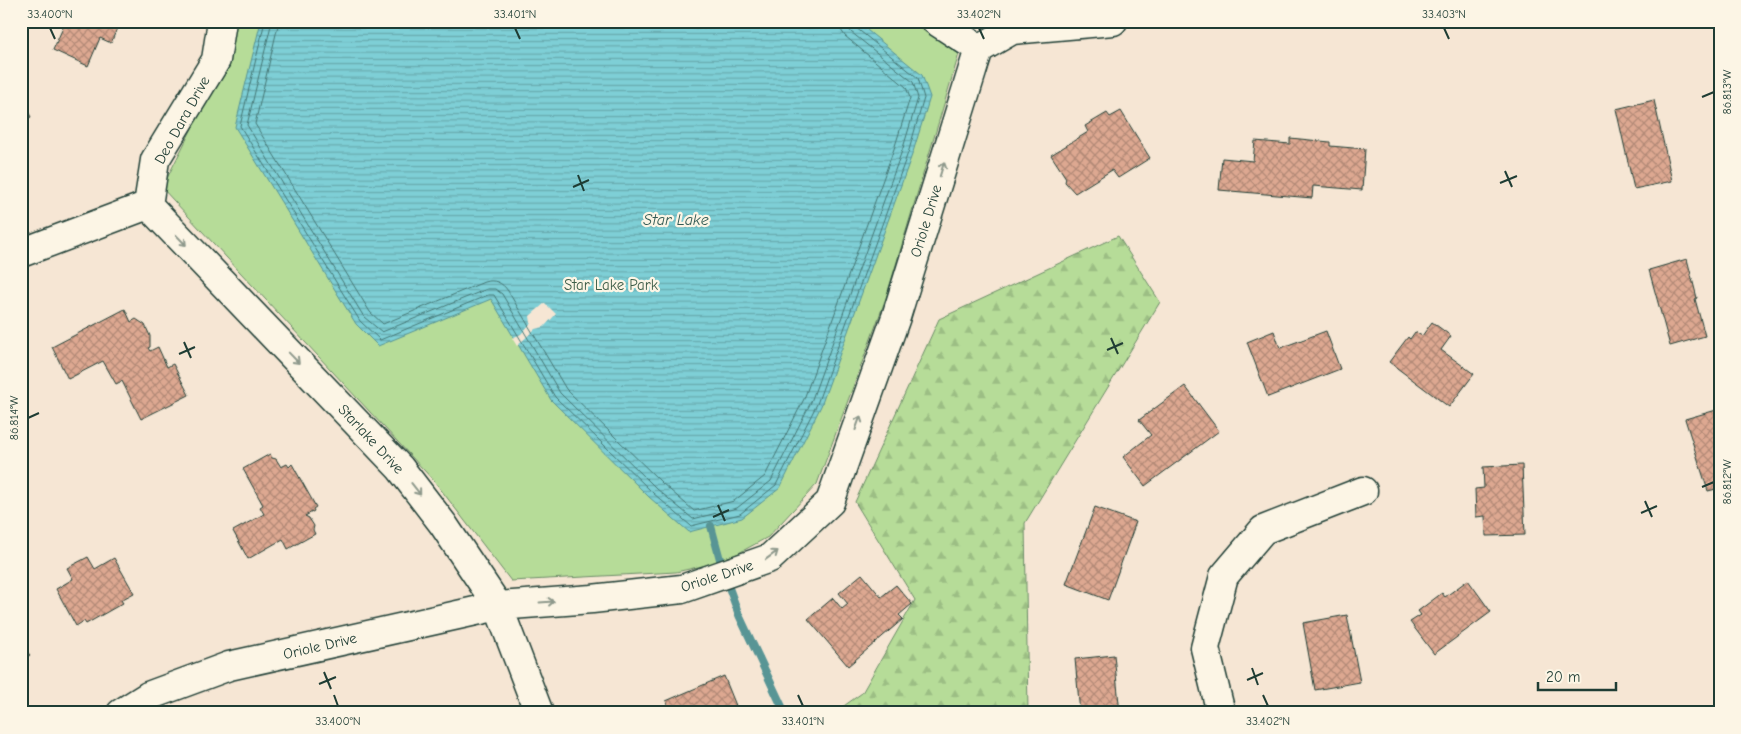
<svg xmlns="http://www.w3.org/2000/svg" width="1741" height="734" viewBox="0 0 1741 734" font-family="'Comic Neue',sans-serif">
<defs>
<pattern id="forest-firs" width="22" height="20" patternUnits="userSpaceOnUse" patternTransform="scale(1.25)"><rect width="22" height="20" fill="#b6dc98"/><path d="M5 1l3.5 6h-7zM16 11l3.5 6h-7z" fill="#9cbe84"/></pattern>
<pattern id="water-rules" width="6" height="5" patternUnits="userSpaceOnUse" patternTransform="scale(1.25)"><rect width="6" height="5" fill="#7ecfd6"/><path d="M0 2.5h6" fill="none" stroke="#67a9ae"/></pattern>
<pattern id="building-cross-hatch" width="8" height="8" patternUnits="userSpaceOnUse" patternTransform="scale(1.25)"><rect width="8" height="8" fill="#dda891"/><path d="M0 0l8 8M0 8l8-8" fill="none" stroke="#b38a77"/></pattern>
</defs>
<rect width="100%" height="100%" fill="#f6e6d4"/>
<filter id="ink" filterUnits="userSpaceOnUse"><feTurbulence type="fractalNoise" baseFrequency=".02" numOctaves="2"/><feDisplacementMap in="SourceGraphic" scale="10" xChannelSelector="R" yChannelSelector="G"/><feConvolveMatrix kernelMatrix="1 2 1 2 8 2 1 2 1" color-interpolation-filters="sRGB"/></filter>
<g filter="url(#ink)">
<path fill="url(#forest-firs)" stroke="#6a8c66" d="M1118,236L1160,302L1025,523L1028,713H834L862,693L915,600L855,502L939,319Z"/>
<path fill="#b6dc98" stroke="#6a8c66" d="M235,21H910L959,54L886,298L817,484L768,537L724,561L676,572L511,581L435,482L162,188L227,59Z"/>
<path fill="url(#water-rules)" stroke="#589595" d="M261,21H856L922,75L930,97L913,152L821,406L780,488L742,518L689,532L649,497L551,400L491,299L378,346L356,324L235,127Z"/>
<path fill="#f6e6d4" d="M545,303L556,314L544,327L535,329L517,346L512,338L521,334L531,323L530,316Z"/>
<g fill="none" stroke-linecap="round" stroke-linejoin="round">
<path stroke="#457775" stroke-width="1" d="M265,21L240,126L360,321L380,340L488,295H494L555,397L653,493L691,526L740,514L776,485L817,404L909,150L924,98L918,78L855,27L853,21
M272,21L247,125L364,317L382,332L487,289H495L502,294L560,393L657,489L693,519L737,508L771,481L811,402L903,148L918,98L913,82L851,32L848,27L847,21
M279,21L255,124L370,312L383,324L484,282C494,279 502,282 508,291L566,389L662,483L694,511L734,501L765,476L804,399L895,146L910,98L906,87L845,36L841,30L840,21"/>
<path stroke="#589595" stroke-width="8" d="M711,526L724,574L739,615L785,713"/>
</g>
<path fill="url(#building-cross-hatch)" stroke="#1f3d34" d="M66,21H120L111,43L100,38L88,66L53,50Z
M21,99L31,117L21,122Z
M1654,100L1672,181L1634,189L1616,109Z
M1121,111L1150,158L1118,178L1112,170L1075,193L1065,182L1066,178L1051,155L1088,132L1085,126L1107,113L1110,117Z
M1290,138L1330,142V146L1365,149L1362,190L1313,186L1312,198L1219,190L1222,158L1253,161L1255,141L1290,144Z
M1687,259L1697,298L1695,299L1705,336L1670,346L1649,270Z
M125,309L131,322L136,319L145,325L150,336V347L148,348L150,351L158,347L167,367L173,364L189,395L141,419L122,381L116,384L103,361L68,379L52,347Z
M1432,322L1451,336L1441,350L1474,374L1449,407L1389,362L1408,337L1410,339L1415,332L1422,336Z
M1274,331L1280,348L1326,331L1340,369L1268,397L1247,342Z
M1185,386L1219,431L1145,486L1123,457L1151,435L1139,420Z
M1720,409V488L1708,491L1685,419Z
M270,454L272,458L276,459L281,467L287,464L289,467L292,464L316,507L313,509L314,511L305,516L309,518L314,526L313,530L315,534L288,549L283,539L248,559L233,531L264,514L260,507L263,505L243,469Z
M1522,465L1525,535L1486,536L1485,516L1476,517L1475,489L1484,488L1483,467Z
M1095,507L1136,522L1108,600L1066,584Z
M88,557L95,569L114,558L134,593L121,600L123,603L86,624L84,621L76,626L56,589L73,579L67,568Z
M862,574L881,597L896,585L912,604L899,615L903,619L848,666L808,619L833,598L842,609L848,604L839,593Z
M1468,580L1491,612L1434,654L1410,622L1421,615L1418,611L1442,593L1445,597Z
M1347,615L1360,682L1315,690L1303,623Z
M21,645L30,655L21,662Z
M1114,655L1120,713H1080L1075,659Z
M724,676L739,713H648L668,705L666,701Z"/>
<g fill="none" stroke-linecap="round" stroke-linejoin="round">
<defs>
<path id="minor" d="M936,21L979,49
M979,49L1012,30L1113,21
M148,205L400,468L443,524L498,606L539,713
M148,205L155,160L216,60L222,21
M21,253L148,205
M121,713L148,696L229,666L498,606L592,599L682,589L770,558L830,502L896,317L979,49
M1221,713L1205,648L1224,576L1263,530L1363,491"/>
</defs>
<use href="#minor" stroke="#1f3d34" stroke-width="31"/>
<use href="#minor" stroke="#fcf5e5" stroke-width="28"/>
</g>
<defs><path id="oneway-shaft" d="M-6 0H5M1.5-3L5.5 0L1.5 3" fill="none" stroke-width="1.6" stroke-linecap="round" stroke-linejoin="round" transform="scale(1.25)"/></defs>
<g stroke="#8e998c">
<use href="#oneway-shaft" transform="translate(942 169) rotate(-73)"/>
<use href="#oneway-shaft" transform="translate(181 240) rotate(46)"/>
<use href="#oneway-shaft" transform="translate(294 358) rotate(46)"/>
<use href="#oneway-shaft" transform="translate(858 423) rotate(-70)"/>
<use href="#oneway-shaft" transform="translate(416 489) rotate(52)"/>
<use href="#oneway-shaft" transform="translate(772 555) rotate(-36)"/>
<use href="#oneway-shaft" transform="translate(547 602) rotate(-4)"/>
</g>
</g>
<path fill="none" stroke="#1f3d34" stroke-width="2" d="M50,28L55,39M515,28L520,39M979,28L984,39M1444,28L1449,39M1702,97L1714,92M1505,171L1512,187M578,175L584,191M1500,183L1517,176M573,187L589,180M1111,338L1118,354M184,342L191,358M1107,350L1123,343M179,354L195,347M28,418L39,413M1702,487L1714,482M1645,501L1652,517M718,505L725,521M1641,513L1657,506M713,517L729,510M1252,668L1258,685M324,672L331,689M1247,680L1263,673M319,684L336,677M334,695L338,706M798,695L803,706M1263,695L1268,706"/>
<g text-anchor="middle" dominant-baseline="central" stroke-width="4.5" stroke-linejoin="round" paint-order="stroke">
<g font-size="15" fill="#1f3d34" stroke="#fcf5e5">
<text transform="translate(182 120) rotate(-61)">Deo Dara Drive</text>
<text transform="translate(926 221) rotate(-73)">Oriole Drive</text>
<text transform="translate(371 439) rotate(47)">Starlake Drive</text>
<text transform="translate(717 576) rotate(-18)">Oriole Drive</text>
<text transform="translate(320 646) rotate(-13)">Oriole Drive</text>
</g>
<g font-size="15" fill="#3d5d48" stroke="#fcf5e5">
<text x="611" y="285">Star Lake Park</text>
</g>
<g font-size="16" font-style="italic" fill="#325a54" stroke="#fcf5e5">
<text x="676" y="220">Star Lake</text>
</g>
</g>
<rect width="1741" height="734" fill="none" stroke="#fcf5e5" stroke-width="55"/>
<path d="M1538 682v8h78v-8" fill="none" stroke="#1f3d34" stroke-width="2.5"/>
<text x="1546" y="682" font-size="15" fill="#1f3d34" stroke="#fcf5e5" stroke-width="4" paint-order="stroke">20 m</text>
<rect x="28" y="28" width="1686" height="678" fill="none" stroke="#1f3d34" stroke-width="2"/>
<g font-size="12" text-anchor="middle" fill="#1f3d34">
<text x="50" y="18">33.400°N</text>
<text x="515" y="18">33.401°N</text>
<text x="979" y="18">33.402°N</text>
<text x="1444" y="18">33.403°N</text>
<text transform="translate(1727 92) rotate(-90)" y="4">86.813°W</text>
<text transform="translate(14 418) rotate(-90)" y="4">86.814°W</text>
<text transform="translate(1727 482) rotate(-90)" y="4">86.812°W</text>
<text x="338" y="725">33.400°N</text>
<text x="803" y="725">33.401°N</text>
<text x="1268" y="725">33.402°N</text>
</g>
</svg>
